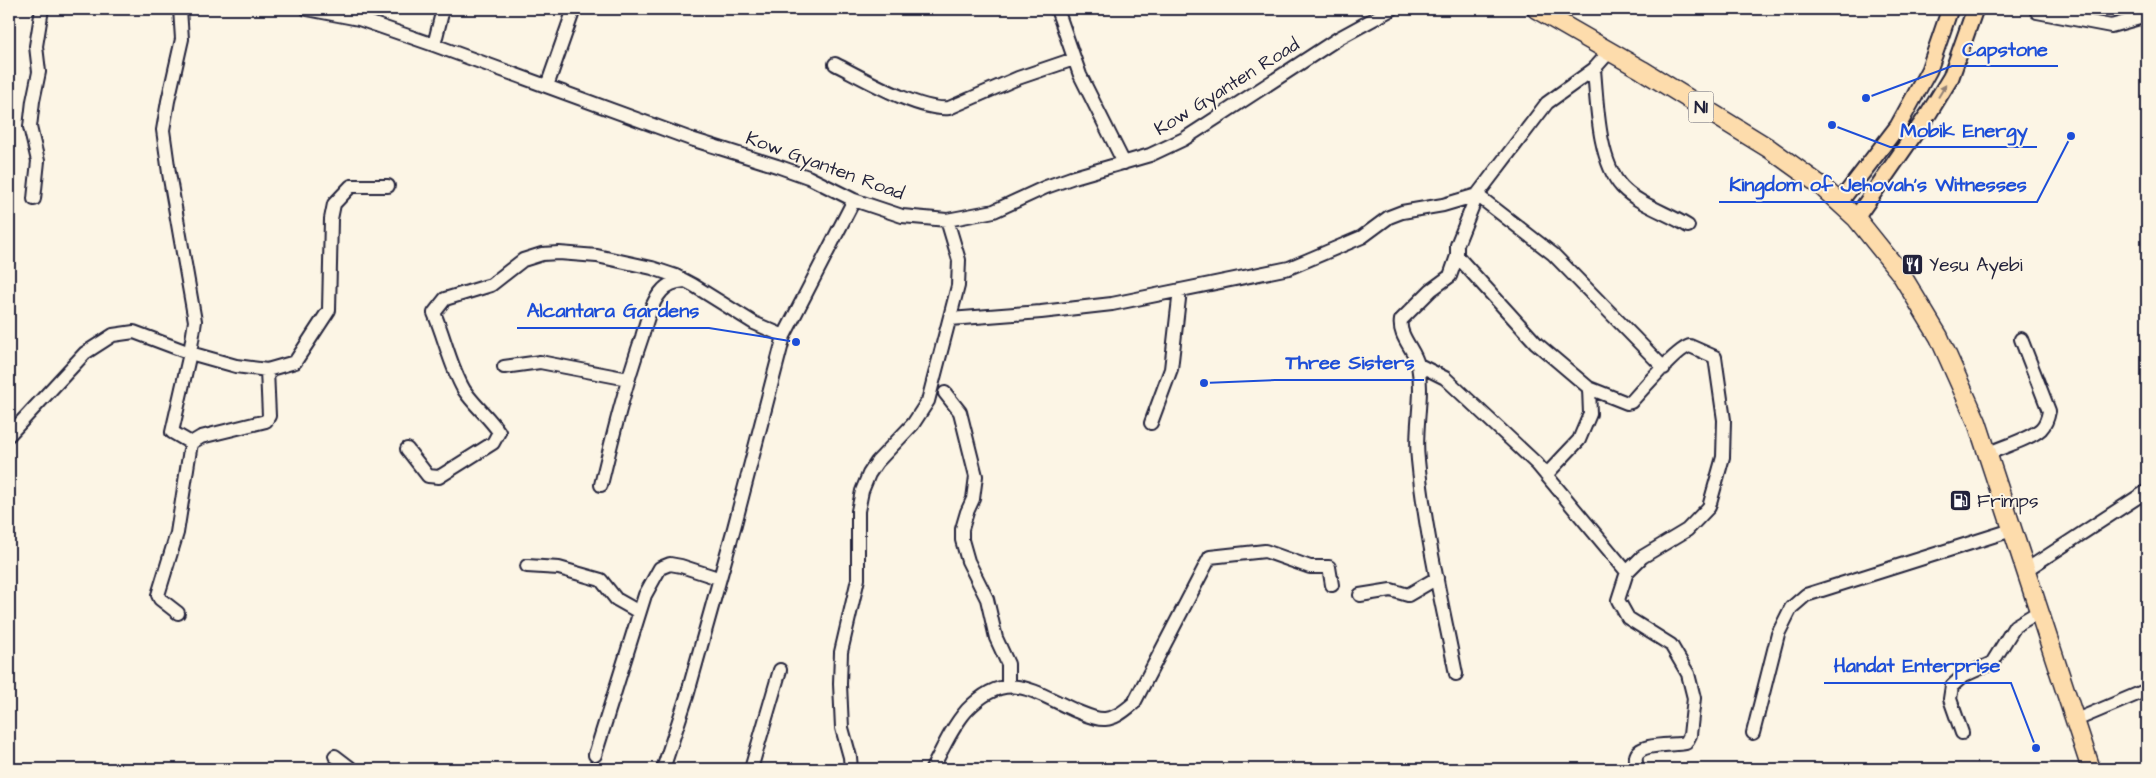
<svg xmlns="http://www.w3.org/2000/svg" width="2156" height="778" viewBox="0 0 2156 778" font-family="'Architects Daughter',sans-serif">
<rect width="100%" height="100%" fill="#fcf5e5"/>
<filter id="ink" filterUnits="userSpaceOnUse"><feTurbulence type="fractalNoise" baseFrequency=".02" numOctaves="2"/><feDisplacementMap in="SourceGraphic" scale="10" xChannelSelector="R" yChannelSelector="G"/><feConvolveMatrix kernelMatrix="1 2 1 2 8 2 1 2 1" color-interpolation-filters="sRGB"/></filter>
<g filter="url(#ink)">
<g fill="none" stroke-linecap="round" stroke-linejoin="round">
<defs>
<path id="minor" d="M180,9L182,39L168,101L163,130L169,173L195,321L190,353L172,432L191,443
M307,9L359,19L434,45L691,139L777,166L808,177L854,200L902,216L947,220L994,211L1046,187L1074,177L1150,155L1184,139L1339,38L1392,9
M1057,9L1080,75L1124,163
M2038,9L2037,12L2111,26L2147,16
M434,45L443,9
M835,64C863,78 918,111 949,108L1018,78L1074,59
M1594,69C1597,103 1598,161 1622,187C1639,205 1668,213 1688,226
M547,86L574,9
M34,199L38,161L30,127L33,101L39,72L36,46L42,9
M950,319L1041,312L1112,304L1289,268L1362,237L1389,217L1402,212L1443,205L1477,195L1547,103L1594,69L1610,51
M1417,364L1445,378L1537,464L1627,572
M504,367L540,362L628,379
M945,393L960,412L976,476L973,499L967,512L962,529V540L968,561L987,599L996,638L1008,664V685
M1151,423L1171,369L1180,290
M9,435L85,353L113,335L134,332L190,353L236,366L267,370L295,362L329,310L331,219L334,204L351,186H388
M407,449L428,476L439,477L493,443L499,432C489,417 474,405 464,390C450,366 445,338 434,313L445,299L491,285L523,260L542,254L559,253L597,256L652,268L676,276L693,285L754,323L784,336
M1987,454C2002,447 2030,439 2041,429C2046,424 2048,417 2049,411L2021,339
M1546,475L1579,440L1590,414L1589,388
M601,485C613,435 625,386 642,337C646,323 651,303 661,292C667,284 675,282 685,281
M527,566L559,568L601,580L616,599L639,612
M2026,570L2147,491
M1360,595L1391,590L1408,595L1437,578
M178,613L160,599L158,595L177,533L191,443L201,437L266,421L269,416L267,370
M1456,674C1442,603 1425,532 1418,460C1414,429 1424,397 1418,365C1415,350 1398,336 1401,320L1431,290L1450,276L1457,256
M2076,720L2147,690
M1753,733L1778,634L1791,608L1806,595L2012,530
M1962,733L1950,699L1952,686L1963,676L1992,663L2015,626L2040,611
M595,755L645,595L660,568L670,564L681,566L718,578
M335,756L352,769
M663,769L687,696L734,528L784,336L854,200
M751,769L780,670
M851,769L850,757L842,728L840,684L841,652L858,579V511L862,491L869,474L877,462L913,424L928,401L958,286L959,260L947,220
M932,769C942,750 952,727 967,710C1007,668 1032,691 1076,711C1084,714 1096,720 1105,719C1117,718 1125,710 1134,703L1210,557L1265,551L1310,567H1329L1332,585
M1637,769C1637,766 1635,761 1636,757C1638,742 1673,746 1686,743L1690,735L1694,698L1688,674L1671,645L1628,618L1618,600L1627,572L1642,557L1687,530L1709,507L1723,457L1724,420L1715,357L1690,346C1679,347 1641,391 1631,402L1627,403L1589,388L1536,343L1457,256V245L1477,195L1553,254L1664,368"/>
<path id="major" d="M1839,203L1898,126L1929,70L1950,9
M1856,218L1929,113L1951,77L1975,9"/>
<path id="highway" d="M1536,9L1642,70L1770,149L1820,185L1856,218L1901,274L1939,337L1977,422L2091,769"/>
</defs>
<use href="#minor" stroke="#22223b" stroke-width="16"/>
<use href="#major" stroke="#22223b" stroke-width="19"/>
<use href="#highway" stroke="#22223b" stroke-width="21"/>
<use href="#minor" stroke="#fcf5e5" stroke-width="12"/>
<use href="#major" stroke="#fddcac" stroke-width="15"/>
<use href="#highway" stroke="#fddcac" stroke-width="18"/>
</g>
<defs><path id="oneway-solid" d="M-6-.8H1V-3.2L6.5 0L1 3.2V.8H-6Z" transform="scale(1.25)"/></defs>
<use fill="#907f74" href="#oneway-solid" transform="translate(1942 91) rotate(-59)"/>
</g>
<defs>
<symbol id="restaurant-square" viewBox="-11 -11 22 22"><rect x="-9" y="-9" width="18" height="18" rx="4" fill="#22223b" stroke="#fcf5e5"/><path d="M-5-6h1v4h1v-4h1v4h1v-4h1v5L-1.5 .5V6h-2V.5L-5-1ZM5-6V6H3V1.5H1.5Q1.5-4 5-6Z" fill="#fff"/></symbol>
<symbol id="fuel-square" viewBox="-11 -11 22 22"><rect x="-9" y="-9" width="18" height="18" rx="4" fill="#22223b" stroke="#fcf5e5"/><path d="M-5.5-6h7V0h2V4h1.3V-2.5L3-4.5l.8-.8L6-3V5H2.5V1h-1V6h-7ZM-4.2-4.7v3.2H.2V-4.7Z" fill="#fff"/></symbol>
</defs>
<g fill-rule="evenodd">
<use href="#restaurant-square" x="1900" y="252" width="25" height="25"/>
<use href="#fuel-square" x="1948" y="488" width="25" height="25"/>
</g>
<g text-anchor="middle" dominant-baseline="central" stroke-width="4" stroke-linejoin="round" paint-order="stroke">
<rect fill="#fcf5e5" stroke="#63616e" stroke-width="1" x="1688.5" y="91.5" width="25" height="31" rx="4"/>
<g font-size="18" font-weight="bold" fill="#22223b">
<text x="1701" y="107">N1</text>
</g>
<g font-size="19" fill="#22223b" stroke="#fcf5e5">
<text transform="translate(1227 87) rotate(-32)">Kow Gyanten Road</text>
<text transform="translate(825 166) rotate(20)">Kow Gyanten Road</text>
</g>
<g font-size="19" fill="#22223b" stroke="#fcf5e5" text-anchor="start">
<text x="1929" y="265">Yesu Ayebi</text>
<text x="1977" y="501">Frimps</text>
</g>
</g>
<path fill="none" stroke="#1d4ed8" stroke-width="2" d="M1866 98L1952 66H2058M1832 125L1890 147H2037M2071 136L2037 202H1719M796 342L709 328H517M1204 383L1275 380H1424M2036 748L2011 683H1824"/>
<g fill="#1d4ed8" stroke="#fcf5e5" stroke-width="2">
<circle cx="1866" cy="98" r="5"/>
<circle cx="1832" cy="125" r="5"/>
<circle cx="2071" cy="136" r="5"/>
<circle cx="796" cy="342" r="5"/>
<circle cx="1204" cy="383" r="5"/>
<circle cx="2036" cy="748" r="5"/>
</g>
<g font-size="20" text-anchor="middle" font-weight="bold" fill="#1d4ed8" stroke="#fcf5e5" stroke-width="4" stroke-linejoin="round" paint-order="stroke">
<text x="2005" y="56">Capstone</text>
<text x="1964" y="137">Mobik Energy</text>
<text x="1878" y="191">Kingdom of Jehovah's Witnesses</text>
<text x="613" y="317">Alcantara Gardens</text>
<text x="1350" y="369">Three Sisters</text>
<text x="1917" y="672">Handat Enterprise</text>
</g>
<rect width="2156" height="778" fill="none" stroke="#fcf5e5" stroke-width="30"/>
<rect x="15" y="15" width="2126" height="748" fill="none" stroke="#22223b" stroke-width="2" filter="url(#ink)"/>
</svg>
